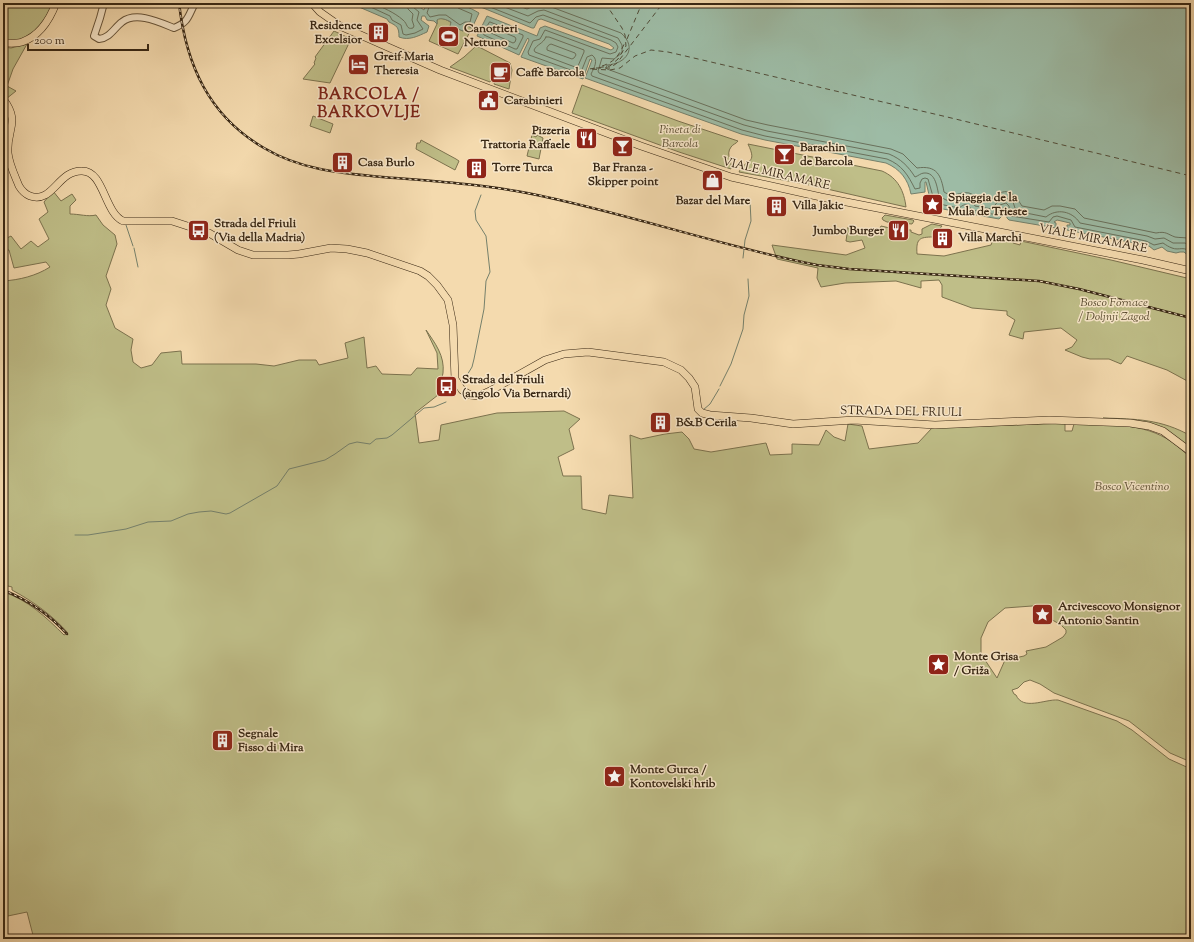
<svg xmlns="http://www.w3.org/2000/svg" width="1194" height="942" viewBox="0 0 1194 942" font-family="'Sorts Mill Goudy',serif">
<rect width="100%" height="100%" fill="#f4daae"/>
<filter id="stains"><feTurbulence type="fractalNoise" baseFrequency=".005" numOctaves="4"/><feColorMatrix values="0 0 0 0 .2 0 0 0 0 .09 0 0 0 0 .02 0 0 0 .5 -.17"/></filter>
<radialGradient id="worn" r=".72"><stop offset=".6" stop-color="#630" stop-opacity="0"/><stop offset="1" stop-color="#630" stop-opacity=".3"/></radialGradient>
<path fill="#bfbe88" stroke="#7c724e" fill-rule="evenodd" d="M3,3H54C46,17 38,33 22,39C17,41 9,41 3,42Z
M439,18C445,19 450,20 453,26L463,31L466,25L472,28L458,54L429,41L437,24V20Z
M334,31L353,40L352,41H350L330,83L303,79L315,64L314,63L316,58L315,57Z
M27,44L13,69L7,86L16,91L6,99L3,95L4,93L3,92V47L11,48Z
M475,47H479L510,63L512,70L509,89L494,84L495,81L491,80L490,82L450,67L464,57Z
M582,85L678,121L738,141C736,144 733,144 731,147C725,155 733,162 731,169L679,152L572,113Z
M313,116L333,124L330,133L310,126Z
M532,135L536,137L537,135L543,138L539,159L527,156Z
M421,140L456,159L459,161L455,170L416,149L417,143H420Z
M748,144L882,171C898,178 904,191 906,207L805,184L739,172C746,158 758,165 748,144Z
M53,191L61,201L72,194L76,200L70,206V214C79,214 88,217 96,215L103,225L115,235L117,244L106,276L111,289L106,305L115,328L133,339L131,350L133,362L141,368L152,365L161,353L181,351L182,364H256L274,366L299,360H316L319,365L348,358L345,343L364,337L367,368L376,366L382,374L411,375L417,368L438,369L437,353L426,330C435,343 445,356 443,373C442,381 438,387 438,395L415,413L419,443L439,440L441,425L497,413L564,411L580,419L569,429L574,449L558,457L563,476H581L582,509L606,514L609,495L633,498L630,435L641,439L665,434L682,432L689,439L694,449L711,452L766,443L770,455L792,454V444L819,445L826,430L834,437L845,441L848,424L862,426L869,449L918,443L932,428L1065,423V431H1072L1074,424C1108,425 1143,422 1172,442C1179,447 1185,453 1191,458V594H1189L1190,597L1191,598V762L1170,753L1129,721L1054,693L1040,684L1030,680L1024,682L1018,688L1012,690L1014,694L1016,695C1023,711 1045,699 1058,700L1117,721L1132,730L1169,759L1191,769V939H34L27,912L3,917V592C27,599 47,618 64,635L68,633C52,615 34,602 12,590V587L8,586L6,588L3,587V309L6,306L5,299L3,297V281C19,280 36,276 50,267L46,262L14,268L9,250H3V240L11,236L21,249L31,241L38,247L49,239L39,219L48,212L44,202ZM1032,606L1042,607L1049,618L1061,625L1066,630V633L1063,637L1046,647L1026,651L1027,654L1024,656L1005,660L997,678L981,654V638L988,622L1005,608Z
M885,215L913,220L914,221L912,224L887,222L883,220L882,218Z
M932,224L942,226L933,237C919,237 916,239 917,254L944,256L991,245L994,237L1014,240L1013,243L1020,245L1021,241L1111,260L1191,279V383L1167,370L1127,356L1121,364L1109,359H1090L1082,357L1065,350L1072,347L1077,340L1061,328L1024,332L1023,339L1009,335L1015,320L1007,315V311L972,308L942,297V285L939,280L921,281V288L896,281L845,283L821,287L817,278L818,268L777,259L772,245L846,255L865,248L862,240L850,242L846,241L848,227L858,229V233L867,234L869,231L878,233L881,226L894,229V234H903V230H911V232L919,235L922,234V229Z
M1103,418C1136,419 1161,419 1191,436V449L1139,421Z"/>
<path fill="#9dbba5" stroke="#75806b" d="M358,3H414L424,10L425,7L421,3C444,3 458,0 479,13L472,28L466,25L463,31L450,26L451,22C447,20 441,17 437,20V24L434,21L427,20L425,16H422L421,20L429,26L427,32C418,36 409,41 399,37C399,27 397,26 389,22L387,19L359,7Z
M471,3H1191V258L1184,252H1180L1176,253L1167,251L1162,247L1154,250L1149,246L1145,245L1067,230V225H1070V223L1057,220L1054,222L1056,223V228L1009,220L1007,218L1005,207L1003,208V215L999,219L966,213V208H964V213L943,209L931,203L926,182H925V192L911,194C908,179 900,169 886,163L765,140L741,134L585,78L592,60L590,59L583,79L521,57L529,40L528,38L527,39L519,55L477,36L487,16L537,36L540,28L545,26L611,50L614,48L609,44L541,19L538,20L534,28H532Z"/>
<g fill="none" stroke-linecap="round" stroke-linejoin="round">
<path stroke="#6a715c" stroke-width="1" d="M362,3L390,16L392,20L401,25L403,34L406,35L415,33L423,29L417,20L419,12L413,7L412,3
M373,3C383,8 394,12 403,20C408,24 406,30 413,28L414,26L412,20L413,14L408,9L407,3
M427,3L429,7L427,13L430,17L439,15H446L460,25L465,22H470L472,14L458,8L456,3
M480,3L530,23L536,17L543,15L611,40L616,43L618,47L616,52L610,54L545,30L540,39L533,41L528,52L529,55L579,73L581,72L587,57L592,55C599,60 594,68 591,74L592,76L742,130L765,136L887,159C902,165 908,175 915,189L920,188V183L922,179L925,178L928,179L934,200L944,205L959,208C966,203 967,203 972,210L997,215L999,213L1000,205L1006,203L1009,206L1010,214L1011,216L1049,222L1053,217L1057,216L1071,220L1075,227L1146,241L1154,245L1163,243C1166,245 1169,247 1172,248C1179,251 1185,245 1191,253
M494,3L528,16L538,11L544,10L618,38L622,45V53L614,59L602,58L598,71L599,73L744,125L767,131L889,154C901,159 908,166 915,177C918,176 921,173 924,173C936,172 937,188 939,196L946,200L957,202L962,199H967L972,201L975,206L992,209L999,200L1006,198L1013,202L1016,211L1046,217C1057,208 1072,211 1080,223L1147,236L1155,239L1164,238L1173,243H1185L1191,246
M511,3L527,9L538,4L546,5L621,33C638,48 626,64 607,65L606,68L607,69L746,120L768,125L891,149L903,154L917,168C937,165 941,175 944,192C954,199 959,191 969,193C974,194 975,198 979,200C981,202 986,202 988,202C1004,188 1010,187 1022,206L1044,210L1052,206H1060L1075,209L1084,218L1156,233C1166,231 1167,234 1175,237C1180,238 1186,237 1191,239
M490,22L523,35V37L517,49H515L484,35L483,33Z
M493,28L515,37L516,39L515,42L513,43L491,33L490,30Z
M546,37H549L584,50V52L578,66L575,67L535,52L534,50C537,44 543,44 546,37Z
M549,45L551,44L575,53L576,55L574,58L572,59L547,50V48Z"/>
<path stroke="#75806b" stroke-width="1" d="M126,225L133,246
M134,248L138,267
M743,258L745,240L751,221L750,201
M464,380L472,367L474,359L484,309L486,281L490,272L486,236L476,220L475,211L481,195
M720,386L731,364L743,329L744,315L749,296L748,279
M703,410L710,404L719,389
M75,535H88L126,529L148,522L171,521L188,514L199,512L211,511L226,514L230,513L277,486L289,469L325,460L335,454L349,444L357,442L370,444L376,439L387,438L392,435L424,408L434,407L446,402"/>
<path stroke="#514c38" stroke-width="1" stroke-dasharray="5 4" stroke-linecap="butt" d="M605,3L622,28L625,35L626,46L618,59L610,66L589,69L610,70L620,68L635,56L651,50L668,52L943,116L1191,176
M627,39L642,3
M602,66C615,62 620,54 625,42
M596,68H610L617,63L663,3"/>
<defs>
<path id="minor" d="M104,3L100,18L94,36L99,39C110,38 114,28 122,22C136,11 159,22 174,28C189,22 188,16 195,3"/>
<path id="major" d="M312,3L320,12L340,26L440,70L641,146L731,177L821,197L1143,260L1191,271
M3,43C9,43 16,44 22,42C39,36 50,19 56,3
M3,99C21,122 6,130 8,153C9,164 15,176 19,186C22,191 25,194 30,196C53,204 58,170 82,171C104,171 104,212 123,221H172L209,233L238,250L253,255H288L299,254L331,248L347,249L367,253L420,271L428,276L437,285L448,300L453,325L455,379L462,390L470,395L479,396L490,391L545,360L564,354L588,352L664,362L681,370L689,378L695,387L698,409L702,413L710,415L751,418L793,424L854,420L935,425L1049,420L1130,423L1149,426L1163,431L1191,452"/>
</defs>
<use href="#minor" stroke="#67543a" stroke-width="8"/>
<use href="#major" stroke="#382714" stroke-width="8"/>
<use href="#minor" stroke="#f8e7ca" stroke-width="6"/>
<use href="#major" stroke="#f4daae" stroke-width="7"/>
<defs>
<path id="rail" d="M179,3C186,65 209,116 264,148C301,170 341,173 382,177C431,181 479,184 527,193C624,212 719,246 817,265L849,269L1039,281L1079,289L1191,318
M3,590C28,600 49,614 67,634"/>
</defs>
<use href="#rail" stroke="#382714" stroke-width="2.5"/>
<use href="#rail" stroke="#f8e7ca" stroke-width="1" stroke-dasharray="3" stroke-linecap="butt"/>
</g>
<defs>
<symbol id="building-square" viewBox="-11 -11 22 22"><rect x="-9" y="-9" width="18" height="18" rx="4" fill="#8f2418" stroke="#f8e7ca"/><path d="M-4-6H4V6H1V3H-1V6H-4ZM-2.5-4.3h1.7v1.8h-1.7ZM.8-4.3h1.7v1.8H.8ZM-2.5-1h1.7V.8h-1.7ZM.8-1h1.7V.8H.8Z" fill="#fff"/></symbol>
<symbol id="stadium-square" viewBox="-11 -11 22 22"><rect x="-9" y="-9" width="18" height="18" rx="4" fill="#8f2418" stroke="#f8e7ca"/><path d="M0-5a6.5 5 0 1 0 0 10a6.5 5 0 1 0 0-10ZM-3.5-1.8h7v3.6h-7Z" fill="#fff"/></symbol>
<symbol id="hotel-square" viewBox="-11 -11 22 22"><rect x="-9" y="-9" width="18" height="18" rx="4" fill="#8f2418" stroke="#f8e7ca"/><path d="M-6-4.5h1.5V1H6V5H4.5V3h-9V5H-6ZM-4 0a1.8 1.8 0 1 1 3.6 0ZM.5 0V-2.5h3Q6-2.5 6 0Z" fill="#fff"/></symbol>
<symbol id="cafe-square" viewBox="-11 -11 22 22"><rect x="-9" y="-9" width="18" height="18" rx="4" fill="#8f2418" stroke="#f8e7ca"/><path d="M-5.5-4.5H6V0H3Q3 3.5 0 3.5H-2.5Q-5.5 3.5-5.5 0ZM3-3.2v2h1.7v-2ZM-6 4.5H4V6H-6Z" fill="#fff"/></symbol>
<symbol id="civic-square" viewBox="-11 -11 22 22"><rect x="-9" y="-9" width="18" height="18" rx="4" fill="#8f2418" stroke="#f8e7ca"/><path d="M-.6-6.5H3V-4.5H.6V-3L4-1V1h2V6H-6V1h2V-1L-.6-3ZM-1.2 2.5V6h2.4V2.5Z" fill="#fff"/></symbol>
<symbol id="restaurant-square" viewBox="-11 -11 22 22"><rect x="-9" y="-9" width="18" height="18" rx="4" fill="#8f2418" stroke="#f8e7ca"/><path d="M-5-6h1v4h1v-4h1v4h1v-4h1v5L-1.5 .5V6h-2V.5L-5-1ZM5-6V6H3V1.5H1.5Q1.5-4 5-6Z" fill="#fff"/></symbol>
<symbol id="bar-square" viewBox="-11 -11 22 22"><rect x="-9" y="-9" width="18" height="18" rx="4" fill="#8f2418" stroke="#f8e7ca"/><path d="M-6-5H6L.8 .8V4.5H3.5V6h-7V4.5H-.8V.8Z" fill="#fff"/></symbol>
<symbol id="shop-square" viewBox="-11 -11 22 22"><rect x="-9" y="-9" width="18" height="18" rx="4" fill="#8f2418" stroke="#f8e7ca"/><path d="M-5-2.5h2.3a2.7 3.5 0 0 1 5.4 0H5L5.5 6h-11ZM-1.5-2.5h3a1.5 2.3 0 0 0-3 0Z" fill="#fff"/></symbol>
<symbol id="sight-square" viewBox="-11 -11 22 22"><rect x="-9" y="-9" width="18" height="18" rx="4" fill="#8f2418" stroke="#f8e7ca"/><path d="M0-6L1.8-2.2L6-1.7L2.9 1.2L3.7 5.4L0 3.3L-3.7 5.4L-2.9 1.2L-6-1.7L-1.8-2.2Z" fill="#fff"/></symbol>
<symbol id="bus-square" viewBox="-11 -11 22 22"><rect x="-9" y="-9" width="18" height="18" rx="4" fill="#8f2418" stroke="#f8e7ca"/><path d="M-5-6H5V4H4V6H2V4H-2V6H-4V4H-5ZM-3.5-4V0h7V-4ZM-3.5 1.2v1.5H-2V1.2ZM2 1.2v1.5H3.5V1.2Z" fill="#fff"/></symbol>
</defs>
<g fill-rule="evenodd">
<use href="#building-square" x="366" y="20" width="25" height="25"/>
<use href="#stadium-square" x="436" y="24" width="25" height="25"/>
<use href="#hotel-square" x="346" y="52" width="25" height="25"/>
<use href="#cafe-square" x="488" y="60" width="25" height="25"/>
<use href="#civic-square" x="476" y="88" width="25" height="25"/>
<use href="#restaurant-square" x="574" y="126" width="25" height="25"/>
<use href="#bar-square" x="610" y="134" width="25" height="25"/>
<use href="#bar-square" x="772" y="142" width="25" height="25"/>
<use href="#building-square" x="330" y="150" width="25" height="25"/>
<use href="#building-square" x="464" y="156" width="25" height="25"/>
<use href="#shop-square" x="700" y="168" width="25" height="25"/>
<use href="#sight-square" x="920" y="192" width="25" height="25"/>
<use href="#building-square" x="764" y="194" width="25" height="25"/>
<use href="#bus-square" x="186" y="218" width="25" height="25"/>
<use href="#restaurant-square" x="886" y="218" width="25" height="25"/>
<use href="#building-square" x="930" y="226" width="25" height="25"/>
<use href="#bus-square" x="434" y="374" width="25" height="25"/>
<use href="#building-square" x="648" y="410" width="25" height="25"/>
<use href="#sight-square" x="1030" y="602" width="25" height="25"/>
<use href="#sight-square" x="926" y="652" width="25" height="25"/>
<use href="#building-square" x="210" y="728" width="25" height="25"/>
<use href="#sight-square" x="602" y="764" width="25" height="25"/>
</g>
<g text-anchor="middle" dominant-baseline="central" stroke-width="3" stroke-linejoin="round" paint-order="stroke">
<g font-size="12" font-weight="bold" fill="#382714" stroke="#f8e7ca" text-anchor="start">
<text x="362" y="26" text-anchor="end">Residence<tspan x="362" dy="14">Excelsior</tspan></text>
<text x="464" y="29">Canottieri<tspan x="464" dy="14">Nettuno</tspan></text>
<text x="374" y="57">Greif Maria<tspan x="374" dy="14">Theresia</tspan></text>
<text x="516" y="73">Caffè Barcola</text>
<text x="504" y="101">Carabinieri</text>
<text x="570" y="131" text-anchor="end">Pizzeria<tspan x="570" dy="14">Trattoria Raffaele</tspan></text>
<text x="800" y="148">Barachin<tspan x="800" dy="14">de Barcola</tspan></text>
<text x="358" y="163">Casa Burlo</text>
<text x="492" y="168">Torre Turca</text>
<text x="623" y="168" text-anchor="middle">Bar Franza -<tspan x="623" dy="14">Skipper point</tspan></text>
<text x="948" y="198">Spiaggia de la<tspan x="948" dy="14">Mula de Trieste</tspan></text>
<text x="713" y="201" text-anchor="middle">Bazar del Mare</text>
<text x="792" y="206">Villa Jakic</text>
<text x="214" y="224">Strada del Friuli<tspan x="214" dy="14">(Via della Madria)</tspan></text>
<text x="884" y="231" text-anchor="end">Jumbo Burger</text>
<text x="958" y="238">Villa Marchi</text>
<text x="462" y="380">Strada del Friuli<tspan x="462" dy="14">(angolo Via Bernardi)</tspan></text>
<text x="676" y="423">B&amp;B Cerila</text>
<text x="1058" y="607">Arcivescovo Monsignor<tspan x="1058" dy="14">Antonio Santin</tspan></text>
<text x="954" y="657">Monte Grisa<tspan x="954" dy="14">/ Griža</tspan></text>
<text x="238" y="734">Segnale<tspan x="238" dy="14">Fisso di Mira</tspan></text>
<text x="630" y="770">Monte Gurca /<tspan x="630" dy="14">Kontovelski hrib</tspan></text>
</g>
<g font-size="12" font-style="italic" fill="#5a4d31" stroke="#f8e7ca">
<text x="680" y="130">Pineta di<tspan x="680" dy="14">Barcola</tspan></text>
<text x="1114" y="303">Bosco Fornace<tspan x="1114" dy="14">/ Doljnji Zagod</tspan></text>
<text x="1132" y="487">Bosco Vicentino</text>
</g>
<g font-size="12" fill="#382714" stroke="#f8e7ca">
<text transform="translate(776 174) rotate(13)">VIALE MIRAMARE</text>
<text transform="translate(1093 239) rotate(11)">VIALE MIRAMARE</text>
<text transform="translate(901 412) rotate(1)">STRADA DEL FRIULI</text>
</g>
<g font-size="16" font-weight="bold" letter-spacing="1" fill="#7a1f14" stroke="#f8e7ca">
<text x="369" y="95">BARCOLA /<tspan x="369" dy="18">BARKOVLJE</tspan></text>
</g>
</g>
<rect width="1194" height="942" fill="none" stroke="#f4daae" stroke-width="16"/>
<rect x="4" y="4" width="1186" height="934" fill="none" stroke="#382714" stroke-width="2"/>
<rect x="8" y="8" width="1178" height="926" fill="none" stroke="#382714"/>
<path d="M28 44v6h120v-6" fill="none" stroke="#382714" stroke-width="2"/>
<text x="34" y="44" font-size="12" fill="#382714" stroke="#f8e7ca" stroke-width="3" paint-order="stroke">200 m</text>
<rect width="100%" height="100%" filter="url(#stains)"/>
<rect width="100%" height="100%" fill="url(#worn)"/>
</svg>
